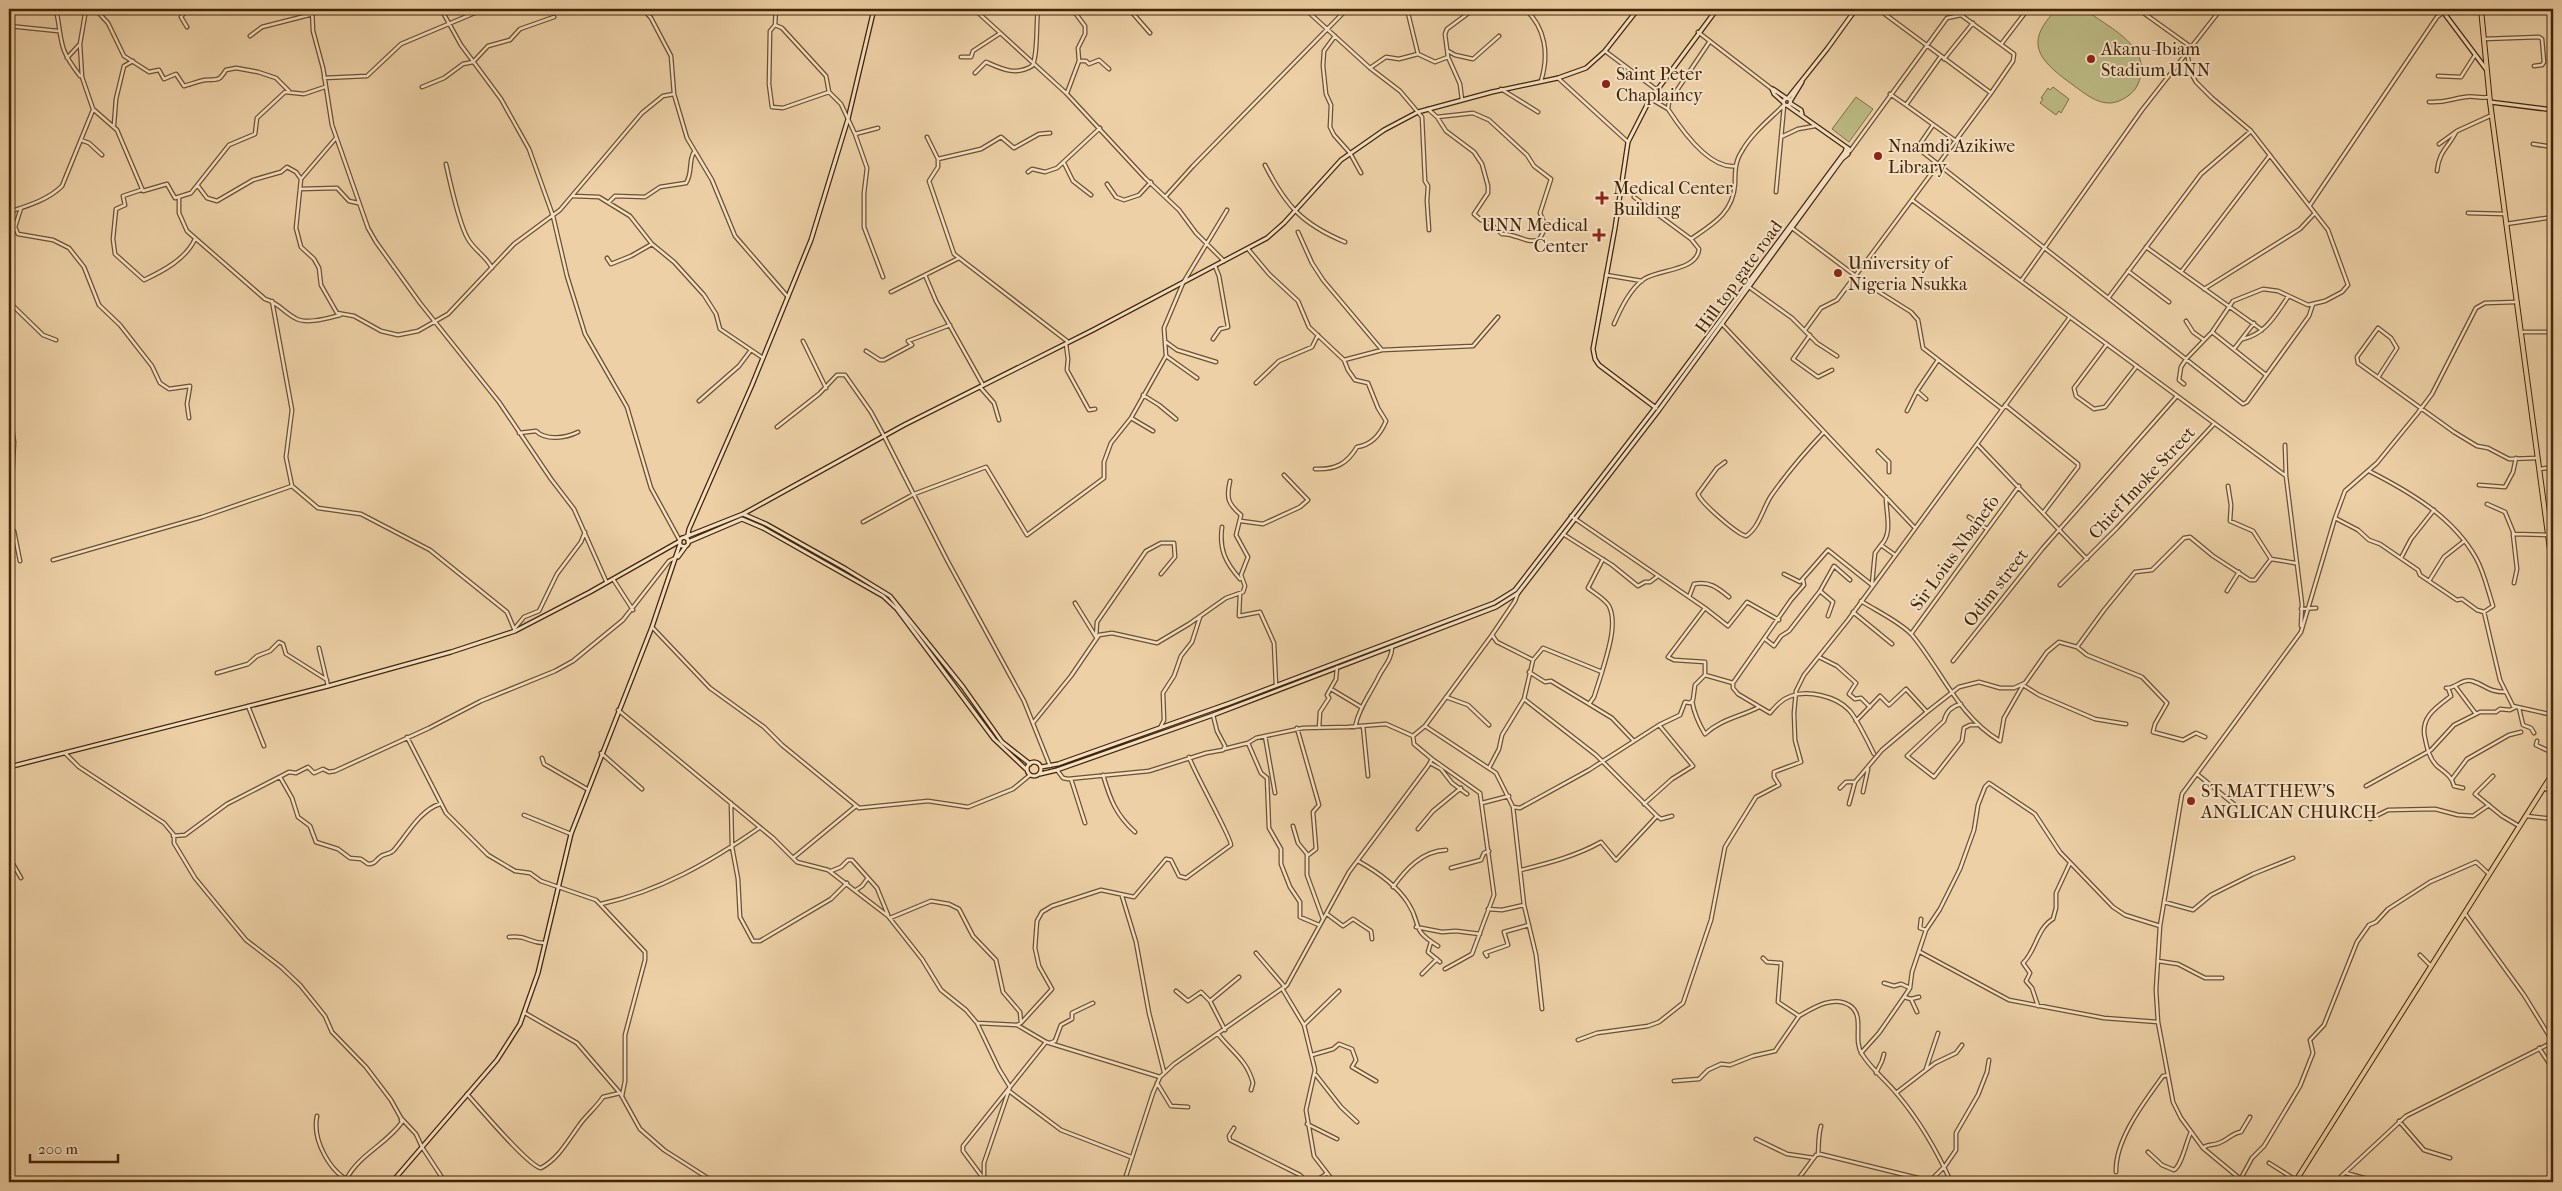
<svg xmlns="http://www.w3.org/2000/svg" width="2562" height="1191" viewBox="0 0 2562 1191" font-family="'IM FELL French Canon',serif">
<rect width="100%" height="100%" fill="#edd0a6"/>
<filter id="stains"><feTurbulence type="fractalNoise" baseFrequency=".004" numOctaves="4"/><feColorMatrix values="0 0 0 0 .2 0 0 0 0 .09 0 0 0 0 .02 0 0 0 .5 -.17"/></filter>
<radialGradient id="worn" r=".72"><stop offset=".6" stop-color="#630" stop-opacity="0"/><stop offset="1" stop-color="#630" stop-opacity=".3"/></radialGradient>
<path fill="#bcba84" stroke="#7f7046" d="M2057,9H2081L2087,11C2111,29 2154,48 2138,84C2134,94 2121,102 2111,103C2097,104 2084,93 2073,85C2040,61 2022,44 2057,9Z
M2053,87L2069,99L2061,113L2059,111L2056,115L2040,103L2043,99L2041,98L2048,88L2050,90Z
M1856,97L1873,109L1849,142L1832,129Z"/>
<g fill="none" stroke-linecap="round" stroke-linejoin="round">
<defs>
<path id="street" d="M56,9C63,43 57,46 80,76
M86,9L80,44L82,77L93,109L117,130L143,191L167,184L175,198L191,193L229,145L255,134L257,118L285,92L304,94L325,87
M95,9L108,23L124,56L149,72L159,70L164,79L176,74L184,86C191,84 199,81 205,80C219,79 218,82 226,70L236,68L258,72L276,78L289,91
M187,9L181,17L187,27
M312,9L313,31L323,68L332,125L368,228L376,242L420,303L499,402L551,479L574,509L606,581
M441,9L461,45L501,99L529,149L553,216L567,276L585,334L627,407L651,488L680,541
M643,9L651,18L671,56L674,94L687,138L712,180L735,236L788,297
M776,9L775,25L770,31L769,84L772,107L783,108L829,92
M974,9L1066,93L1145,178L1179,210L1196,233L1224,261
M1129,9L1150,33
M1305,9L1370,68L1400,91L1422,117L1425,181L1428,186L1427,201L1429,230
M1407,9L1418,54
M1525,9C1546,28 1549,55 1541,81
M1878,9L1991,93
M2138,9L2191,47
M2221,9L2142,110L2021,281L2286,476L2302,604L2301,626
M1529,13L1543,9
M775,25L782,28L826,76L829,92L841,104L855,134L867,168L864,193V227L883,277
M9,26L58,31
M1698,32L1772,89
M250,36L262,27L313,14
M1335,36L1324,51L1323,66L1326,94L1331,105L1330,127L1334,135L1350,153L1361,173
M2484,39L2539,37L2542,39L2544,62L2542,65L2534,66
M1710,41L1669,102L1668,109C1681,129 1709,169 1735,166
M2002,43L2028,9
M1448,51L1455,55L1473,59L1499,36
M1605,51L1657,90
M961,57H971L973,51L999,34
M67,58L79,45
M1944,59L1973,23
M1079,61H1086L1089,64L1099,60L1109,69
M1370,68L1386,57L1399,59L1418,54L1435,62L1448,57
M975,73L986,62C1002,69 1015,76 1032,66C1038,57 1036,23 1038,9
M2438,76L2461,77L2475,55
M324,78L367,76L401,44L484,9
M1558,78L1628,142
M422,87L444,78L463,64L473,62L488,46L510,40L520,29L554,17
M1501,89L1538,112
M1067,93L1079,61L1078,48L1085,34V26L1076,14
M1890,94L1906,105L1941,56
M1651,99L1668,109
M1462,100L1460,84L1448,57L1445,34L1447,29L1474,9
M2429,102C2446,103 2450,99 2465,97C2473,95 2481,99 2489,97
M1906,105L1956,141
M1428,109L1437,117L1446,131L1474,152L1482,164L1488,186V193L1474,214L1481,220L1491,224L1502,234C1515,233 1526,244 1539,240L1546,227L1540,213L1551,179L1534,166L1527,155L1489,120L1473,113L1437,117
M114,125L116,99L124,66L133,61
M1933,125L1918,147L1920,150L2243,404L2247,402L2309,316L2313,304
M855,134L878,128
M927,137L938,159V167L929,181L954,254L1067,341
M1781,137L1798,129L1815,126
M336,138L301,179L296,228L301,247L314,259L319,268L321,285L337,313L354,316L381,331L398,335L418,331L448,314L514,244L560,210L642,113L663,96L674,94
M81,140L89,143L102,155
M2439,144L2457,131L2492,115
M2533,144L2553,147
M938,159L981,149L1001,137L1014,148L1039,134L1050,133
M1064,163L1073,181L1091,195
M446,164C450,182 459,224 468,239C475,251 486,256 492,268
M1265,165C1286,206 1302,224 1345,242
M2437,171C2439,151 2448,148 2456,132
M1028,172L1032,169L1045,172L1057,168L1100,128
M1107,184L1116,197L1124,200L1139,195L1151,182
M198,186L207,198L217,201L253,180L281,172L287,167L296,172L301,179
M300,189L337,188L349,201L358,203
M141,190L123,196L125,205L116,209L113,239L115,254L144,280C163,271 186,259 195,239
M1776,192L1784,106
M573,196L599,197L630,216L652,244L674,262L704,295L716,314L720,329L763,358
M1166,196L1193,166L1347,9
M179,198V213L187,231L265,299C277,302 284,312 295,318C306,325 328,318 340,315
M1912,200L2021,281
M609,202L615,196L645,197L660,187L686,183C693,173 688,161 694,152
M2310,205L2437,17L2444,12
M21,208L15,227L18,234L53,240L69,248L84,267L99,305L120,325L152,366L160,383L169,389L190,386L187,404L189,418
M9,212C27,206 48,200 62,186L93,110
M2468,213L2505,214
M2506,224L2553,217
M1792,228L1865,283L1911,312L1918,320L1923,348L2002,409
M1298,232L1312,263L1323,280L1382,350
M9,236L15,227
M1691,239C1713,224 1733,213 1735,184C1735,172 1735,161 1742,151C1752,133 1770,119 1784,105
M2146,247L2262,330
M1248,249L1269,274L1298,301L1309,327L1344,360L1348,370L1355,380L1368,383L1378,408L1386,421C1381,433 1372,445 1357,447C1347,464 1335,470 1315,469
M607,258L611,264L631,256L652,244
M2128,271L2169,302
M2181,272L2270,155
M925,275L936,301L983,385
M1606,275L1642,281
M1749,287L1792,318L1817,343L1837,356
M2204,289L2300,229L2315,213
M891,292L959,258
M2109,297L2201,174L2251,131
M272,301L292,410L286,457L292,486L318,508L361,514L430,550L507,612L515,631
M9,302L43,335L56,340
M2186,321L2193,332L2204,340
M1614,324C1621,308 1630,289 1644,279C1659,269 1697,271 1699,249L1691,239L1634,197
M1722,324L1915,528
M1805,330L1821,308L1837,300L1871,255L1991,93L2013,61L2014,54L1961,15L1947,18L1850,151
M2212,332L2266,375
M2521,332H2553
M1810,335L1793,359L1818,377L1832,370
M1213,339L1220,329L1228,327L1219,276L1215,266
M2243,339C2266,334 2276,314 2288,297
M803,341L826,388
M1166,342L1177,350L1216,362
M1066,344L1068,359L1067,370L1089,410L1095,409
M2107,344L2074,388L2076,396L2094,409L2105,407L2137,366
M2234,349L2254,323
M866,351L880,360H884L912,345L908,341L950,325
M1166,356L1197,378
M1344,360L1382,350L1473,346L1498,317
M2379,376L2397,348L2391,338L2378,328L2357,357L2358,363L2454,432L2477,446L2488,448L2509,459L2537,458
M1256,383L1279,361L1312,347L1318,335
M2184,384L2179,380L2181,367L2187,358L2212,332L2233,301L2263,289L2278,291L2308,305L2325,301L2342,292L2348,285L2328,230L2251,131L2212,98L2196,82L2191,73L2187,53
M980,387L994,403L999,420
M1917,391L1938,360
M1143,395L1159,405L1176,419
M699,401L739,366L751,350
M9,404L14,442L12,481H9
M2005,405L2078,464V467L2043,513
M1907,411L1917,391L1926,399
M1131,418L1153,431
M777,427L819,394L837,375H845L871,412L884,436L947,560L1024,701L1050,766
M519,433L536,431C546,441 566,438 578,432
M1977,444L2087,559
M2285,445L2286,476
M1878,451L1889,462V472
M1725,462L1717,468L1698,494C1701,503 1737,534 1746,536C1759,528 1763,508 1771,496C1787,473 1805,452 1824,432
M2550,468L2553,471
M2540,469L2553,467
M2479,485L2505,487L2513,472L2516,458
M2228,486L2231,505L2230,521L2253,531L2271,559
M1886,497C1886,514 1893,533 1881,545L1895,555
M2487,504L2505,512L2514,534
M1571,516L1705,608L1668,657L1674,660L1705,662V675
M1969,517L1987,529
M2335,518L2358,530L2369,540L2380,544L2418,570L2420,575L2457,600L2462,599L2477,610L2484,612L2493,606C2488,591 2484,572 2476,558C2453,517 2410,492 2369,471
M1241,521L1263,524L1300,507L1308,500L1284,475
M863,522L914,494L986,467L1027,535L1104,478V462L1111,443L1131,418L1166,356L1164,328L1183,283L1227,210
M1222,527C1219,549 1225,562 1240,579
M9,531H14L20,561
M1563,534L1612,565L1638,586L1645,582H1650L1658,576
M2401,558L2411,539L2434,510
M53,560L202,517L292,486
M1784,574L1800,582L1828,550L1872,585
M613,579L633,610
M2429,581L2444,557L2463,542
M2514,583L2517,569L2513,534L2548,535
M1872,584L1875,553L1881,545
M2060,585L2117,528L2214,424
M1820,591L1833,602L1828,616
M2227,591L2239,572
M1240,594L1239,616L1260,612L1274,643L1276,685
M1689,597L1694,584C1709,581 1717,587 1729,597
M1861,601C1875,610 1902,623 1912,635C1942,671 1959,717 2000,741L2004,718L2023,685L2039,695L2095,719L2126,724
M1075,603L1096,637L1097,622L1146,551L1161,543H1174L1175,557L1161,574
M1705,608L1728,626L1747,602L1779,620
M2301,609L2316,608
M1853,612L1892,644
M2484,612L2500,680L2513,706L2553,715
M652,627L710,688L764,727L782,745L859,808L928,801L968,807L1013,789L1030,775
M515,628L524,617L539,611L557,574L581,542L585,532
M1911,634L2019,486
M1765,639L1774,646L1781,636L1789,631L1820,591L1834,566L1850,580
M2077,647L2104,610L2135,572L2152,570L2184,538L2190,537L2213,556L2250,580H2255L2271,559L2295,563
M319,648L328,686
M1819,657L1837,666L1856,683L1849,694L1855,699L1861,698L1870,707
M1533,660L1543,648L1602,672L1594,697L1589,704L1612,718L1633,740
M1953,661L2043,548L2177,396
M1529,672L1545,682L1551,681L1589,704
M1602,672C1607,654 1618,624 1609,606C1605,599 1594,593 1588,588L1603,559
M217,673L248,664L257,656L270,651L279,642L283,644L286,654L327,680
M1733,683L1791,600L1804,585L1803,580
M2455,686L2476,714
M2446,688C2455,689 2462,678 2472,681C2486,685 2487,692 2506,692
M2448,688L2451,696C2435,708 2420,718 2425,738C2427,748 2429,758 2437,766C2444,772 2452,776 2454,786L2463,788
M1331,689L1361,707
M1446,697L1468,705L1489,725
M1524,699L1596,755L1657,816L1661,819L1672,816
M1692,701C1694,713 1699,724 1705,734C1721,719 1740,717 1759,707
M1961,704C1952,706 1946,712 1944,721L1907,756L1934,777L1962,741L1964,728L1970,725H1977
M248,706L264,746
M2519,708L2523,725L2531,728L2534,733
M618,710L773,838L797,862L828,870L888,916L922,959L941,990L966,1010L977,1023L1017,1025L1046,1042L1160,1077
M1856,721L1880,696L1889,705L1906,689L1927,712
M1033,723L1071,676L1099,635L1112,633L1157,643L1189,624L1226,598L1243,592L1245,586L1241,575L1248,557L1236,535L1241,515C1228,504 1226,498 1230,481
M1363,726L1368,776
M1425,726L1496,773L1513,807
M1355,727C1359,708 1370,694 1378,678C1383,667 1392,660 1392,647
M1160,728L1164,720L1163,693L1174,676L1181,656L1192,642L1200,617
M1297,728L1319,805L1313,812L1316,849L1307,856
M1319,728L1320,712L1329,698L1327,695L1336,679L1337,667
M1265,736L1275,793
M407,737L446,813L488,855L515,871L530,873L541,881L596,900L645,952V960L625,1035V1081L622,1096
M2537,741L2536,745L2553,753
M1248,743L1261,773L1267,778L1269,828L1281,849V864L1290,887L1300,902V917L1319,925
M1224,749L1248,743L1256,738L1303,728L1348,727L1386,724L1413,736
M65,753L79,767L164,823L174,835V843L195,878L246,940L281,967L300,985L325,1016L332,1032L366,1067L391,1100L401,1118L416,1134L422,1147L445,1182
M601,753L642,789
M542,758L544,764L587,789
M1432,759L1480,793L1494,895L1472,954L1445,969
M1430,763L1441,769L1452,783L1467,794
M1489,768L1499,749L1502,735L1524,699L1533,660L1497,642L1492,635
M1057,770L1063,778L1068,779L1149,771L1206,753L1223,750L1225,746L1217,731L1213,715
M2197,774L2241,810
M1103,775C1110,799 1116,815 1135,832
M2493,776L2475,794L2502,816L2519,826
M280,777L292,798L298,817L310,826L316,842L338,849L350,858L361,859L368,864C375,864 375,861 380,857C384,853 390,855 394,850C407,835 420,810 440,804
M1071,779L1085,823
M2452,779L2467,759L2509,735L2521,732
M2366,786L2431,750L2454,725L2480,712H2496L2500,709L2510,710L2516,707
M1840,788L1846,782H1855
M2544,788L2553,793
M1863,792L1868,769
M731,803L732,847L738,879L740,917L753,941H760L831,899L847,883
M1482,803L1509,796
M1644,804L1672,779L1693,766L1659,725
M1849,804L1855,782L1882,750L1927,712L1959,687L1979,682L2000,688H2014L2025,683L2047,652L2059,642L2077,647L2087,655L2142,677L2167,703L2155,724L2153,732L2183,740L2196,733L2205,737
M524,815L571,834
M2527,816L2553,819
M2370,819L2388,810L2435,809L2458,815L2473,816L2489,805
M1293,826L1298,843L1307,854V875L1323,919
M1418,829L1433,811L1461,788
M173,836L185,835L227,804L289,772L296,773L308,767L314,773L323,769L329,772L335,771L429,728L481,701L555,671L573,661L623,620L669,561L675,558
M9,857L21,878
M793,858L856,806
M1358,861C1376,871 1397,886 1408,903C1423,926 1409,928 1438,946
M1451,868L1481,860L1484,853L1489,851
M1521,870C1549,863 1576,856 1601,842L1616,860L1657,816
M831,871L841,867L848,860H852L877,888L888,915
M1393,887C1406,869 1422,851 1446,850
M856,890L862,886L868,878
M1122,896L1136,942L1149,1013L1164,1072
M2164,902L2193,910L2211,895L2253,874L2293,858
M601,904C660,891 710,862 759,828
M1488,909L1502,910L1524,905
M1327,914L1343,926L1353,919L1371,931L1372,939
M2466,915L2524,995L2553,1042
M890,918L931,901L949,904L959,909L973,936L996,960L1003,992L1020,1012L1021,1023L1017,1025
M1921,919L1920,928L1926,930
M1416,927L1442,932L1456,931L1480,934
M509,937C528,935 528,943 544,943
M1431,942L1428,952L1440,962
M1920,952L2009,1000L2104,1018L2158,1022
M1256,953L1285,987
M2420,955L2431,966
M1487,956L1485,953L1508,945L1504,932L1529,925
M2158,961L2178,964L2205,978H2222
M1422,974L1437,959
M1884,983L1894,986L1901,984L1910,988L1904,997L1911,999L1919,997
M1910,988L1912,972L1926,930L1940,909L1960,869L1974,830L1978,805L1985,787L1989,783L2035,814L2060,852L2113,907L2125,915L2160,926
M1283,990L1304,1025L1315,1070L1306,1110L1314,1156L1334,1182
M1176,991L1188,1001L1201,992L1210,1001L1225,1030
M1911,999L1917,1012
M1210,1001L1239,977
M2038,1006L2032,988L2026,981L2030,973L2023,963C2036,951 2037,928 2053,919L2056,908V893L2070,863
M1542,1009L1536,955L1524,905L1513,807L1520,808L1589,770L1659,725L1680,715L1685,702L1690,703L1693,700L1695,685L1705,675L1733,683V688L1738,694L1770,713C1776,706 1782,699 1791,696C1808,690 1836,696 1849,710C1856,717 1869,744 1874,754
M525,1013L577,1043L620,1093L640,1129L664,1150L714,1182
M1799,1016C1813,1008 1833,995 1849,1005C1866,1015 1852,1039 1862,1054C1872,1070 1886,1080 1897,1094C1919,1120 1937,1151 1951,1182
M977,1023L999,1069L1010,1087L984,1163V1177
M1021,1023L1052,989L1039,966L1035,948L1037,921L1042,912L1052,906L1101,890L1134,897L1166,859L1171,860L1179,876L1186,878L1231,845C1232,839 1194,772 1189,757
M1304,1025L1339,991
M1218,1034C1232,1052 1247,1060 1253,1083L1251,1090
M1578,1040L1597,1033L1648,1026L1659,1022L1683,1003L1711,920L1725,847L1756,797L1779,785L1774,777V772L1801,762L1795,740L1794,713L1796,691L1804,675L1848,620L2070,317
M1050,1043L1055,1041L1061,1025L1072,1019V1013L1093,1003
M2539,1048L2553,1069
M1861,1053L1879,1033L1904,997
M1312,1055L1333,1049L1339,1044L1352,1049L1356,1060L1352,1067L1376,1081
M1926,1069L1938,1033
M1876,1073L1882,1061L1884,1054
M1316,1075L1341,1107L1357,1122
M1674,1081L1699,1079L1708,1070L1721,1064L1730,1065L1753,1056L1775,1051L1799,1016L1778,1002L1781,963L1767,962L1763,958
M1157,1083L1171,1106L1188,1107
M1009,1091L1061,1130L1131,1157
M1896,1093L1935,1063L1956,1053L1962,1045
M467,1094C478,1106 529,1167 541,1168C558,1159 567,1142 578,1127C585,1116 596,1108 603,1097L620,1093
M317,1116C312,1140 330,1173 352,1182
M2399,1121L2424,1150L2450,1158
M1307,1124L1337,1139
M1234,1128L1229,1136L1230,1140L1300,1175L1307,1182
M1756,1139L1787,1154L1814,1158
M2203,1148C2208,1143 2212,1146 2219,1143C2228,1140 2232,1133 2241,1132L2250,1117
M2148,1152L2162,1165L2174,1170C2182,1165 2186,1142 2191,1132
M1818,1154C1819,1144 1818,1136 1821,1126
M2269,1163L2299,1182
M2116,1172C2115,1139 2145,1101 2163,1076L2168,1075
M2346,1173L2378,1182
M346,1180C358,1155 387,1144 402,1122L401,1120
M2240,1180L2252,1158L2264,1146L2300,1086L2313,1053L2310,1040L2324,1025L2357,942L2369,925L2376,922L2388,909L2430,882L2476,862L2489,874
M1930,1181L1945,1166L1956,1150V1133L1978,1095L1987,1072L1989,1060
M986,1182L963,1151V1146L1046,1042
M1124,1182L1153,1093L1160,1077L1174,1064L1287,985L1349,872L1428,766L1432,759L1414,744L1413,736L1425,726L1492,635L1515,601L1518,593
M1301,1182L1306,1181
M1314,1182L1326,1174
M1796,1182L1816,1155L1820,1154L1930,1181
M2244,1182L2203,1148L2181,1118L2173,1102L2158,1022L2156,990L2160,926L2182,794L2301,632L2335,518L2345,491L2377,463L2417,414L2432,394L2476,308L2485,303L2516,302
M2335,1182L2406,1116L2553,1042"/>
<path id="secondary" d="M2441,9L2486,69
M1772,89L1774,94L1783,102
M1773,89L1786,98
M1788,98L1827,49L1856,9
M1783.5 102a3.5 3.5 0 1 1 7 0a3.5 3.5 0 1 1-7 0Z
M1791,100L1802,82
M2490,102L2553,110
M1790,103L1801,110L1802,114
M1788,106L1849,149L1848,154L1845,152L1846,149
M1656,408L1599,365L1595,359L1593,349L1615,228L1628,142L1649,101L1717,9
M743,514L904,425L1093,330L1267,238L1284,223L1341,160L1384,130L1418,112L1492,92L1558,78L1586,68L1605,51L1638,9
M685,537L743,514L766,524L846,569L890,596L963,687L1002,742L1030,764
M679.5 542a4.5 4.5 0 1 1 9 0a4.5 4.5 0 1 1-9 0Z
M687,539L689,529L752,385L811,240L848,119L874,9
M688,542L742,519L763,528L883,596L897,609L994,739L1027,770
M678,557L686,546
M1027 769a7 7 0 1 1 14 0a7 7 0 1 1-14 0Z
M9,767L328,686L451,652L515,631L590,592L680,541
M1041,767L1058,764L1230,703L1494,603L1515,590L1655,408L1845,152
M1040,774L1057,770L1213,715L1496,607L1518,593L1659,410L1842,159L1848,154
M392,1182L497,1060L520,1024L538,973L571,834L652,627L680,544"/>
<path id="primary" d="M2481,9L2490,102L2553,572
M2295,1182L2553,773"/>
</defs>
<use href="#street" stroke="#6d502f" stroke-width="5"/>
<use href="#secondary" stroke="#422507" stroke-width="5.5"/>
<use href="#primary" stroke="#422507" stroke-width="6"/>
<use href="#street" stroke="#f3e0c5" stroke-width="2.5"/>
<use href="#secondary" stroke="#f3e0c5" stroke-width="3"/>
<use href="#primary" stroke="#edd0a6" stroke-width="4"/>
</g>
<g fill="#8f2418" stroke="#f3e0c5" stroke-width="2">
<circle cx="2091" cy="59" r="5"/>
<circle cx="1606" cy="84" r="5"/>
<circle cx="1878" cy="156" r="5"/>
<path d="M1599.5 190.5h5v5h5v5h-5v5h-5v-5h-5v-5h5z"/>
<path d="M1596.5 227.5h5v5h5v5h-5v5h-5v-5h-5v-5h5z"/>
<circle cx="1838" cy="273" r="5"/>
<circle cx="2191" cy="801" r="5"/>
</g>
<g text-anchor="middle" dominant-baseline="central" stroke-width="4" stroke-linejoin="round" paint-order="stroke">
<g font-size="18" fill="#422507" stroke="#f3e0c5" text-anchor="start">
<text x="2101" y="49">Akanu-Ibiam<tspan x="2101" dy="21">Stadium UNN</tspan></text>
<text x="1616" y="74">Saint Peter<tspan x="1616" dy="21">Chaplaincy</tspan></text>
<text x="1888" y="146">Nnamdi Azikiwe<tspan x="1888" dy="21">Library</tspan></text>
<text x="1613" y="188">Medical Center<tspan x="1613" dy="21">Building</tspan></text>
<text x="1588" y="225" text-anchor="end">UNN Medical<tspan x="1588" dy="21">Center</tspan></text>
<text x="1848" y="263">University of<tspan x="1848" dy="21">Nigeria Nsukka</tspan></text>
<text x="2201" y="791">ST MATTHEW'S<tspan x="2201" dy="21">ANGLICAN CHURCH</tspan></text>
</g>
<g font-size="18" fill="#422507" stroke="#f3e0c5">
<text transform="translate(1739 277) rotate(-54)">Hill top gate road</text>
<text transform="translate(2142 483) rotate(-47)">Chief Imoke Street</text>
<text transform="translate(1955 553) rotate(-54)">Sir Loius Nbanefo</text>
<text transform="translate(1996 588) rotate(-52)">Odim street</text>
</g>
</g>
<rect width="2562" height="1191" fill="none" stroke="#edd0a6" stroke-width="30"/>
<rect x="10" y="10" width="2542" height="1171" fill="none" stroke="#422507" stroke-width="2.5"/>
<rect x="15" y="15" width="2532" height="1161" fill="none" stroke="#422507"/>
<path d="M30 1154v8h88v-8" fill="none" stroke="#422507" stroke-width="2.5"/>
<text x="38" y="1154" font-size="15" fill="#422507" stroke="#f3e0c5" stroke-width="4" paint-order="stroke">200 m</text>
<rect width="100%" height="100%" filter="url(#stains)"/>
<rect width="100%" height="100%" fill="url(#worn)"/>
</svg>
